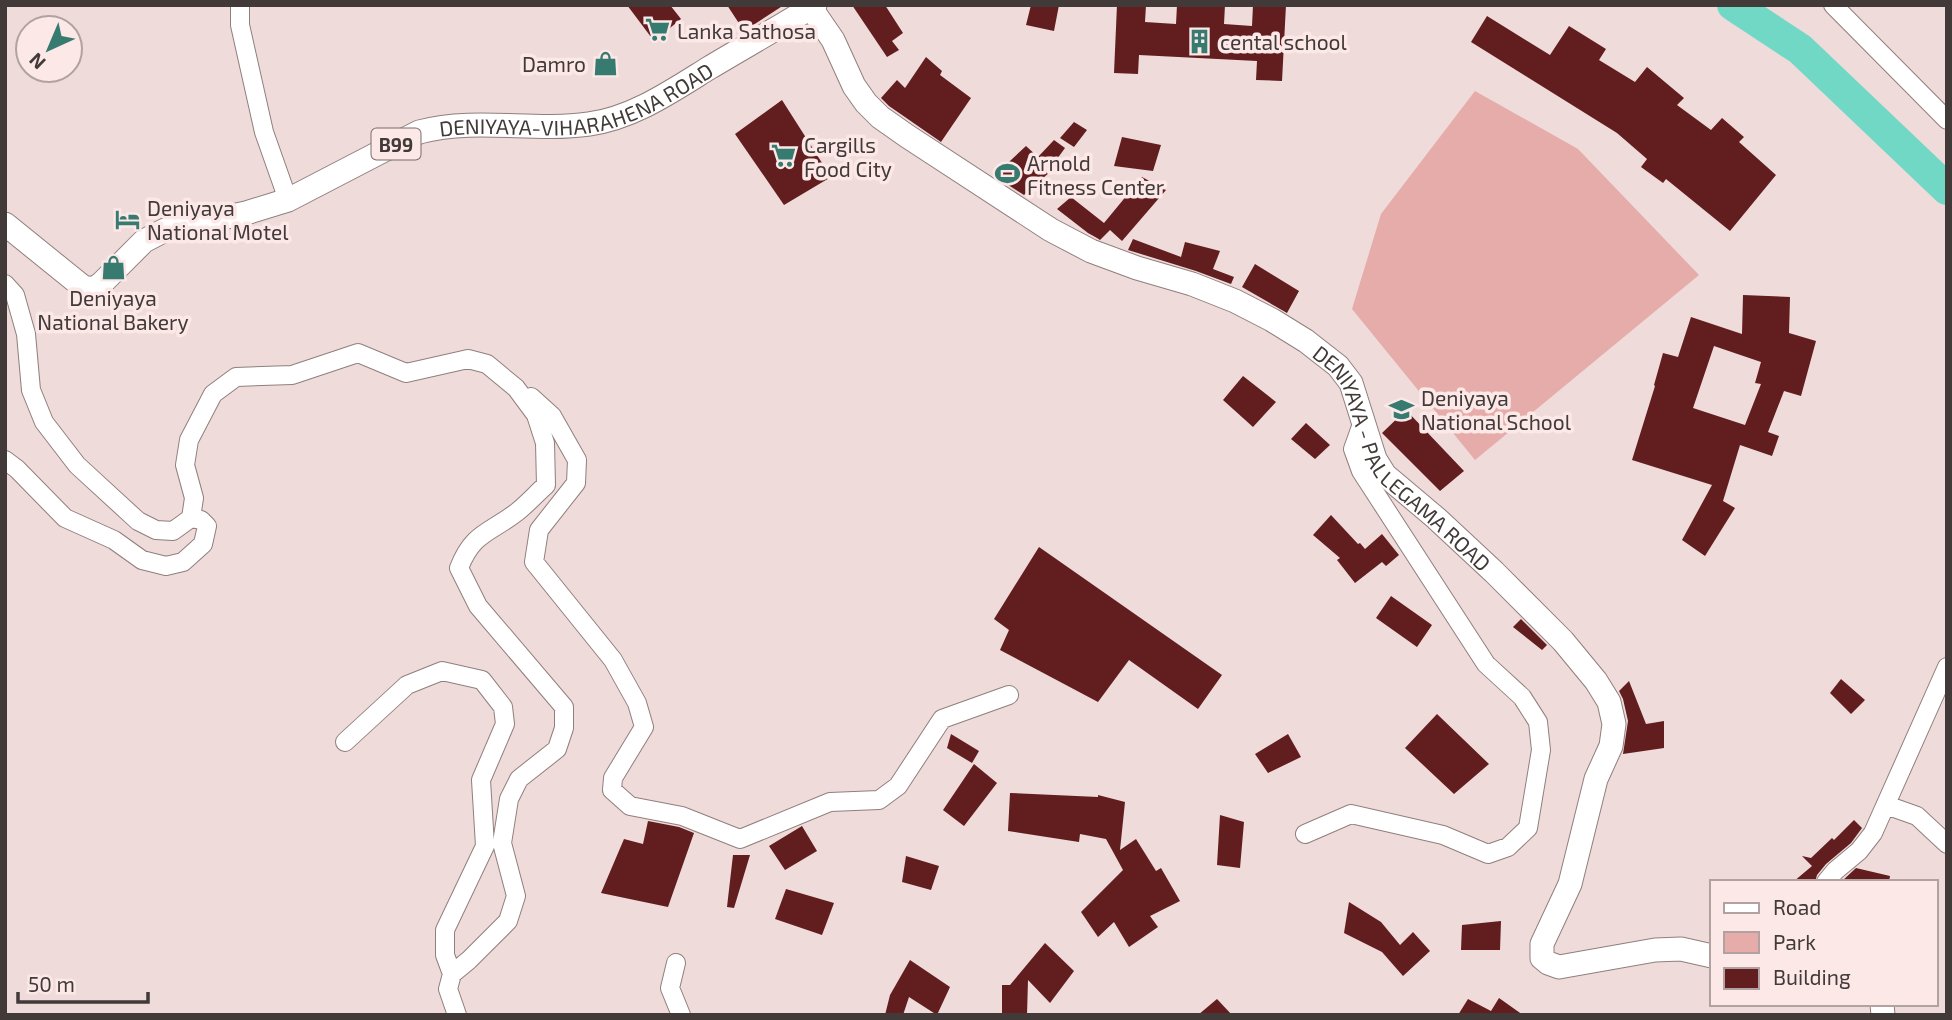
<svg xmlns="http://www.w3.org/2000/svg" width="1952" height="1020" viewBox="0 0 1952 1020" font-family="'Exo 2',sans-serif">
<rect width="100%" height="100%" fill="#eedbda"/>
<path fill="#e5aca9" d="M1475,91L1578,149L1699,275L1475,460L1352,309L1381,214Z"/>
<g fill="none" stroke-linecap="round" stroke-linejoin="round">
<path stroke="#72d8c6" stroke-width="32" d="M1733,5L1800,49L1947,189"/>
</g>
<path fill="#621d1f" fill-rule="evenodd" d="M627,5H670L681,19L654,41Z
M727,5H784L744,31Z
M852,5H885L903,33L892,41L899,50L887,57Z
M1031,5H1059L1054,31L1026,25Z
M1117,5H1146L1145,22L1176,24L1177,5H1225L1224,24L1252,26L1253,5H1286L1282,81L1256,80L1257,61L1139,55L1138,74L1114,73Z
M1487,16L1550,55L1569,26L1606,49L1599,60L1635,82L1647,67L1684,98L1677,105L1711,130L1722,118L1744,137L1739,142L1776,175L1730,231L1666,179L1663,183L1641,167L1647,159L1617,133L1471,42Z
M926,57L942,71L940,75L971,98L941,142L889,106L881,98L897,80L905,88Z
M782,100L831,177L784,205L735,134Z
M1074,122L1087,130L1074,147L1060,138Z
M1122,137L1161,145L1153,171L1114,166Z
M1054,140L1065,148L1049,170L1051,171L1024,195L1002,181L995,175L1026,146L1038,157Z
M1142,177L1166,190L1122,241L1110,230L1100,240L1097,238L1088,233L1057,209L1071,197L1104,223Z
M1133,239L1181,257L1185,242L1220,251L1213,269L1234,277L1231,284L1196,271L1128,250Z
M1255,264L1299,291L1287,313L1242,287Z
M1743,295L1790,297L1789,333L1816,341L1801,396L1784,391L1768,432L1779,436L1772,456L1740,445L1723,501L1735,508L1705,556L1682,540L1712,485L1632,460L1655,386L1654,385L1663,353L1678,357L1691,317L1742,334ZM1714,346L1761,362L1755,383L1761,384L1745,425L1693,408Z
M1243,376L1276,402L1253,427L1223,400Z
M1406,410L1464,471L1440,491L1382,433Z
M1306,423L1330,445L1315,459L1291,439Z
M1331,515L1358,544L1360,543L1365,549L1382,534L1399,555L1386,566L1382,562L1355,583L1337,560L1340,558L1313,535Z
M1039,547L1222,675L1198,709L1129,660L1098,702L1000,650L1009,630L994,619Z
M1391,596L1432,625L1417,647L1376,618Z
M1521,619L1547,645L1542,650L1513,627Z
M1841,679L1865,700L1851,714L1830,693Z
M1629,681L1646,724L1664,721V748L1623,754L1628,721L1623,699L1619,691Z
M1437,714L1489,764L1454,794L1405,748Z
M951,734L979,751L972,763L947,748Z
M1288,734L1301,757L1268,773L1255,754Z
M974,764L997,783L964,826L943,810Z
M1010,793L1098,797V795L1125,802L1120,850L1136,839L1156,871L1161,868L1180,901L1150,916L1158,927L1129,947L1114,922L1098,937L1081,912L1123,870L1106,839L1080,834L1079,842L1008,831Z
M1220,815L1244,822L1240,868L1217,865Z
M1854,820L1862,828L1851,843L1826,864L1817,875L1815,882H1793L1812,866L1802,856L1811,858L1832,838L1834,840Z
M648,821L679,827L694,833L668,907L601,893L624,839L643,844Z
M802,826L817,851L785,870L769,846Z
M733,855H750L734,908L727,907Z
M906,856L939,866L931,890L902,882Z
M1856,868L1890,876L1889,882H1841Z
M786,889L834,903L822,935L775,919Z
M1349,902L1381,922L1400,945L1413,932L1430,951L1403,976L1382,952L1344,933Z
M1501,921L1500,950H1461L1462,925Z
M1045,943L1074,971L1050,1003L1028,980L1027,1015H1002V985H1010Z
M910,960L950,987L937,1015L909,997L903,1015H885L890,995Z
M1499,998L1523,1015H1458L1468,999L1491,1011Z
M1217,999L1232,1015H1198Z"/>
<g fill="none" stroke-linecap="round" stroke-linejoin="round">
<defs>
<path id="minor" d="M240,5V25L264,132L288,200
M1833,5L1947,120
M5,284L15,295L26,334L31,390L44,422L77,465L138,521L156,530L173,531L191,518L194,498L185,465L189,440L213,394L236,377L292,375L358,353L406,373L468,359L487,364L516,388L536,415L545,443L546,485C536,494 527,504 517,512C490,533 473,532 459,568L478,606L564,707V728L557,749L519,779L509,799L502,843L516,896L508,921L469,960L452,974L448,989L457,1015
M531,397L552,416L577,460L576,483L539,530L534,562L613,660L637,703L644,727L613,778L612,790L630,806L682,816L740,839L830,802L879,800L898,786L942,719L1009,695
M5,460L17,469L65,518L114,540L142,560L166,566L183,562L203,544L207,526L201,520L191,518
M345,742L407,685L442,671L482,680L503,707L505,724L481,780L485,846L445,930V955L452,974
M1886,805L1917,816L1947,844
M1305,834L1351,814L1443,835L1488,854L1508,847L1528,828L1541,750L1538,722L1522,697L1486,664L1361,471L1353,449L1363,421
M1826,882L1835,871L1859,851L1873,833L1947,667
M676,963L670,988L681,1015"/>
<g id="major">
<path id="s1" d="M811,8L833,40L854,86L866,103L880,117L907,136L1051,230L1091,251L1137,268L1192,284L1235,301L1272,320L1306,341L1338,366L1351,383L1375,459L1385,475L1436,518L1494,572L1563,641L1596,681L1609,702L1614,724L1611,746L1596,779L1570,884L1542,944V958L1548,963L1559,967L1655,950L1681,949L1712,956"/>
<path id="s2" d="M5,224L83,287L94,289L102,283L144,241L165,230L246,213L288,200L419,132C478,117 531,132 589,124C633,118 672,91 709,68C744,47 780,27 815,5"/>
<path d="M1882,1004L1883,1015"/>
</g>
</defs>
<use href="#minor" stroke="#907f7d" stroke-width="20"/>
<use href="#major" stroke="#907f7d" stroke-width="25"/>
<use href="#minor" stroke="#fff" stroke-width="18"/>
<use href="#major" stroke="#fff" stroke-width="23"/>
</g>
<defs>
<symbol id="supermarket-bare" viewBox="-9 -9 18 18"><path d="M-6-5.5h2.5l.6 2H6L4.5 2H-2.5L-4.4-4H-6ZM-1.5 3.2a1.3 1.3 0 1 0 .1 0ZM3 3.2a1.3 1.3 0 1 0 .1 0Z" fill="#377b70" stroke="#fbe8e7" stroke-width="2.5" paint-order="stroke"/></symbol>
<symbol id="building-bare" viewBox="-9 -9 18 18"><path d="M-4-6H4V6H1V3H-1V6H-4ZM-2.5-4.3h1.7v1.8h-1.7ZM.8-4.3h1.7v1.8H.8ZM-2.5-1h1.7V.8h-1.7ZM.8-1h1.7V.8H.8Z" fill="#377b70" stroke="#fbe8e7" stroke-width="2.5" paint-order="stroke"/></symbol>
<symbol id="shop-bare" viewBox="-9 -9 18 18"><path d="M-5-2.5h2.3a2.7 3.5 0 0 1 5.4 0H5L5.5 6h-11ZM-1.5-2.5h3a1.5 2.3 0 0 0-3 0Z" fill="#377b70" stroke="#fbe8e7" stroke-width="2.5" paint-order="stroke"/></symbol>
<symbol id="stadium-bare" viewBox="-9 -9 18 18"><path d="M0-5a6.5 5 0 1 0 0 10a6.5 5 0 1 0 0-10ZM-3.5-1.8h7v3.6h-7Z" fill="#377b70" stroke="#fbe8e7" stroke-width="2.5" paint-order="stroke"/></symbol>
<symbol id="hotel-bare" viewBox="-9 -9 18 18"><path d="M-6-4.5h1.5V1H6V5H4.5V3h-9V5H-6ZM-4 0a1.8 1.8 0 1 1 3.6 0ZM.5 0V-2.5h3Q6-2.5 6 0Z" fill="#377b70" stroke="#fbe8e7" stroke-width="2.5" paint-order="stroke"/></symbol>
<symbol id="school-bare" viewBox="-9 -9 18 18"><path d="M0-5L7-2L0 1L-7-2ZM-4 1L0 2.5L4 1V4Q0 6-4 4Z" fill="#377b70" stroke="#fbe8e7" stroke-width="2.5" paint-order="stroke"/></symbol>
</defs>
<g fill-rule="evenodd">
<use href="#supermarket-bare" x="640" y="12" width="35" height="35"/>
<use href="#building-bare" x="1182" y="24" width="35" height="35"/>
<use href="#shop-bare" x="588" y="46" width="35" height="35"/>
<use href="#supermarket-bare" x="766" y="138" width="35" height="35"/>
<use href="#stadium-bare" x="990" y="156" width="35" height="35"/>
<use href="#hotel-bare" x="110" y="202" width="35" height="35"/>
<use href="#shop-bare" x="96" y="250" width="35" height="35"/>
<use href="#school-bare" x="1384" y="392" width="35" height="35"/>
</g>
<g text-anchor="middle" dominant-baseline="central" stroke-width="7" stroke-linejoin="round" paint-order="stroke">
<rect fill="#fbe8e7" stroke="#796e6d" stroke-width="2" x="371.5" y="128.5" width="49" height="31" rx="5"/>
<g font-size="19" font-weight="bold" fill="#413a39">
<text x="396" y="144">B99</text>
</g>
<g font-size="21" fill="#413a39" stroke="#fbe8e7" text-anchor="start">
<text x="677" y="30">Lanka Sathosa</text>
<text x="1220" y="41">cental school</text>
<text x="586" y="63" text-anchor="end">Damro</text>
<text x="804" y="144">Cargills<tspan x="804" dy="24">Food City</tspan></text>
<text x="1027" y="162">Arnold<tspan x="1027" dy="24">Fitness Center</tspan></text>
<text x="147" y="207">Deniyaya<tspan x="147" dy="24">National Motel</tspan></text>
<text x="113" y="297" text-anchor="middle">Deniyaya<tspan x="113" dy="24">National Bakery</tspan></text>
<text x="1421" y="397">Deniyaya<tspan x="1421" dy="24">National School</tspan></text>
</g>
<g font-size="21" fill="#413a39" stroke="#fbe8e7">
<text stroke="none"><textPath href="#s2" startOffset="642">DENIYAYA-VIHARAHENA ROAD</textPath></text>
<text stroke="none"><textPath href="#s1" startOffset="770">DENIYAYA - PALLEGAMA ROAD</textPath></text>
</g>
</g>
<rect width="1952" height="1020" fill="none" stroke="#413a39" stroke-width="14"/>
<rect x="1710" y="880" width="228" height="126" fill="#fbe8e7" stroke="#b1a2a1" stroke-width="2"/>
<rect x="1724" y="903" width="35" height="10" fill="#ffffff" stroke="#b1a2a1" stroke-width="2"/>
<text x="1773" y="915" font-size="21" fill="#413a39">Road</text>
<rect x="1724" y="932" width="35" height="21" fill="#e5aca9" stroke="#b1a2a1" stroke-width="2"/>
<text x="1773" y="950" font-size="21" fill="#413a39">Park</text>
<rect x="1724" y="968" width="35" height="21" fill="#621d1f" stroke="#b1a2a1" stroke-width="2"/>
<text x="1773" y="985" font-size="21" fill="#413a39">Building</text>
<g transform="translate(49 49) rotate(224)"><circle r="33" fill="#fbe8e7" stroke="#b1a2a1" stroke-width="2"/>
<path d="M0-5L12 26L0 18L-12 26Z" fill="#377b70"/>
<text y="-10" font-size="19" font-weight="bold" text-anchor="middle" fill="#413a39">N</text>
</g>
<path d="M18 992v10h130v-10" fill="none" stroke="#413a39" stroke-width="3.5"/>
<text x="28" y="992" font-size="21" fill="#413a39" stroke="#fbe8e7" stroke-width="5" paint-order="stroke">50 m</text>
</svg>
